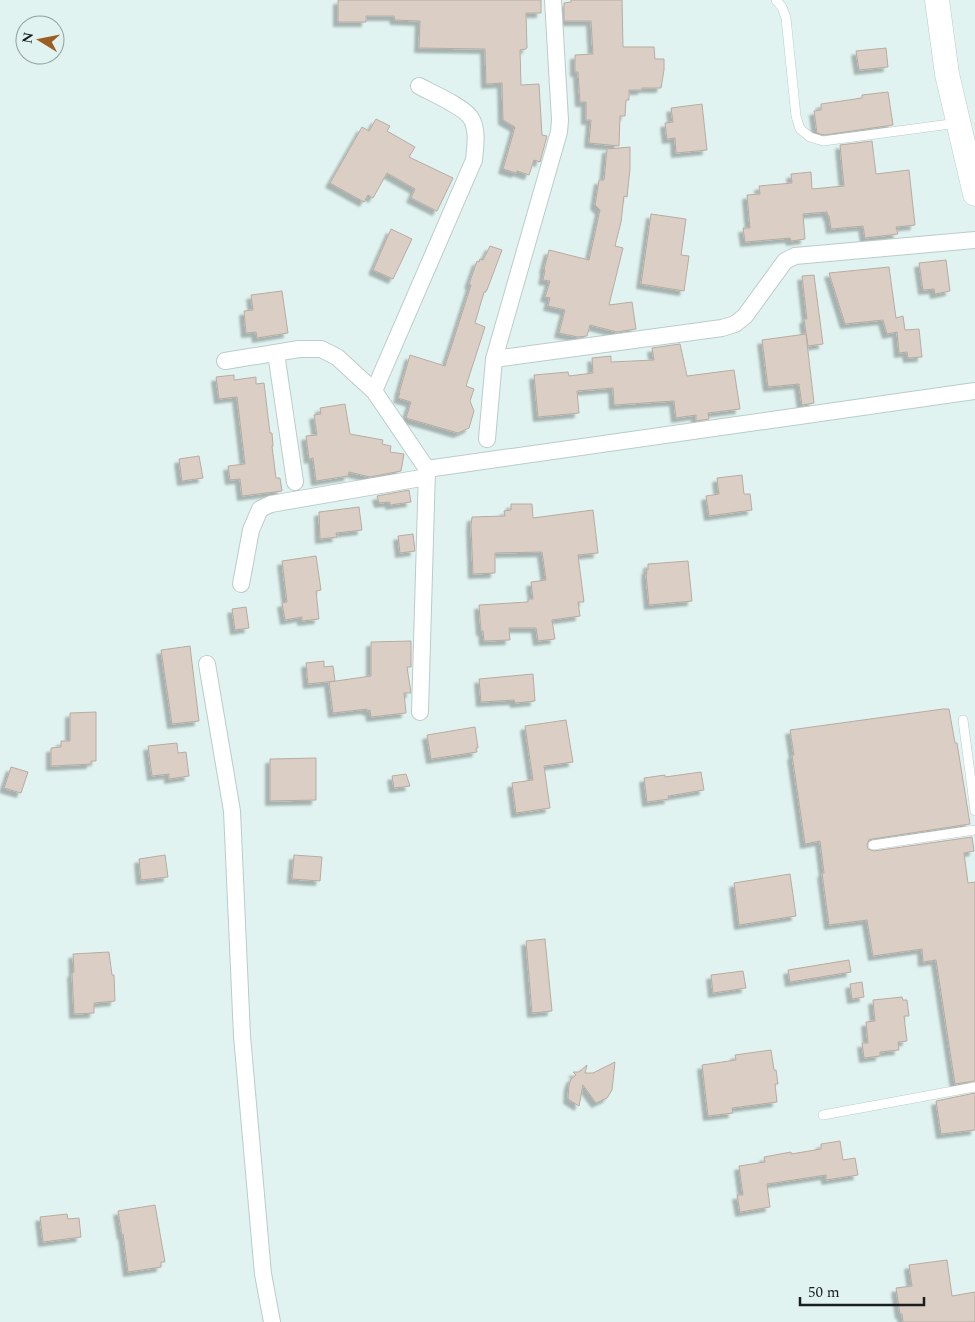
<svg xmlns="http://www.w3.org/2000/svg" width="975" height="1322" viewBox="0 0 975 1322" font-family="Spectral,serif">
<defs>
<filter id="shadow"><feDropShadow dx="-4.5" dy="4.5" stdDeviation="1" flood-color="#0004"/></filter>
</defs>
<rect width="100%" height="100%" fill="#e1f3f0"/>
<path fill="#dbcfc5" stroke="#b8aba2" filter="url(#shadow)" d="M338,0H541V13H526L527,48H526V49L520,50L521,85L539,84L542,135L547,136L540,162L534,160L529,175L517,171L516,173L503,169L515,127L503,120L502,83L486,84L485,49L419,48L420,21L395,20L394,16H366V22H338Z
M571,0H622L623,47H654L655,59H664V70L661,88H642V90H629V100H626L625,116H620L619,146L589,143L591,120H586V102H580L578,72H575V55L593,54L591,21H564V3L571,2Z
M886,48L888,67L859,70L856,51Z
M888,92L893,125L824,135L817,133L814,111L821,110V104L862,98V95Z
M702,104L707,150L676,153L675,138L667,139L665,123L673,122L671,108Z
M376,119L390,126L387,131L415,147L409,157L453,178L437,211L411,198L415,189L387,173L373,198L368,195L364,202L330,183L362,127L369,131Z
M872,141L876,174L909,170L915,225L896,227L898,234L865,238L863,226L831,229L829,216H828L827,212L803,214L805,239L791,241L790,238L745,242L743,228H750L747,195L760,194L759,186L792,183L791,174L811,172L812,189L844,186L840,145Z
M630,147V169L627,197L624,196L621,222L615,246L623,248L609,305L632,302L636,329L617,332L590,325L587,336L578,337L559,333L565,310L548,306L550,298L545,297L550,281L543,280L545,270L544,269L549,250L589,260L600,210L595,205L599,180H604L607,149Z
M651,214L686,219L681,255L689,256L684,291L641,284Z
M391,229L412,239L393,279L373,270Z
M490,246L502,250L487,290H486V292H484L475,323L485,327L466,386L474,389L470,401L474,411L469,428L458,433L406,418L411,402L398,398L400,393H399L410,355L445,366L471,285L469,284L477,261L479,262L480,259L483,260Z
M946,260L950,291L935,294L934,289L923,290L919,263Z
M889,267L896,318L903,316L905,330L919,329L922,357L908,358L907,352L899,353L897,332L887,334L883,320L845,324L829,273Z
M814,275L823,344L808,346L804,319H807L802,276Z
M282,291L288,333L257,338L256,332L246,333L244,311L253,310L251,295Z
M806,334L814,403L802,405L799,384L768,387L762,340Z
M680,344L687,376L734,370L740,409L708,413L709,419L696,421V415L676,418L674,401L614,405L613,388L577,391L579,413L538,417L534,375L568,372L569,376L593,373L592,358L611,356V362L654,360L652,348Z
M234,375V380L256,377V384L264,383L270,433H272L273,446H272L276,478H280L282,491L242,496L240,479L230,480L228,466L245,464L237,397L219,399L216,377Z
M345,404L350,434L383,440L382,444L391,446L390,452L404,454L401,471L370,477L349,472L348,476L316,481L313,458L309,459L306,436L317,435L314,415L321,414L320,408Z
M199,456L203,478L182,481L179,459Z
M742,475L744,494H750L752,510L709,516L706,496L719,494L717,478Z
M409,490L411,502L390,505V502L379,503L377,496Z
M511,504H532L533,518L593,510L598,553L578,555L584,602H578L580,616L552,620L555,639L538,641L536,628H509L510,640L484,641L483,631H481L479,605L528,602V599H533L531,582L546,580L542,552L495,553V573L473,574L471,526L472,517L505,516L504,511L511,510Z
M359,507L362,530L336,533L337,537L320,539L319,512Z
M413,534L415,551L400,553L398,536Z
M316,556L321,590L316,591L319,619L302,621V617L285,620L282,603L287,602L282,561Z
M688,561L692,601L649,605L646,574H647L646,570H648V564Z
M246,607L249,628L235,630L232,609Z
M411,641V667H407L411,693H404L406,713L371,717L370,710L367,711V709L333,713L329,682L371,676V642Z
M190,646L199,721L172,724L161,650Z
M324,661V667L333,666L335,681L308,684L306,663Z
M533,674L535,701L515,703L514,700L481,702L479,679Z
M943,709H949L955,743H957L970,824L872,839L869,840L867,845L868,849L874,851L972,837L974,851L964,853L968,883L975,882V1081L955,1084L936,960L923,962L922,949L873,956L867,920L829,925L822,873H824L820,841L805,844L792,755H794L790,730Z
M96,712V761H91V764L51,766V748L61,747V741H70V713Z
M566,720L573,762L544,766L550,808L516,813L512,783L533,780L525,726Z
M475,727L478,748H476L477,752L431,759L427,735Z
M177,743L178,753L186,752L189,776L169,779V774L152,776L148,746Z
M316,758V800L270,801V759Z
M11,767L28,772L21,793L4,788Z
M701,772L704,790L668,796L669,799L647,802L644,778L665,775V777Z
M406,774L410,786L394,788L392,776Z
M165,855L168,877L141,880L139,859Z
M294,855L322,857L320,881L292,879Z
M790,874L796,916L739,925L734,883Z
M545,939L552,1011L532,1013L526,941Z
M109,952L112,975H114L115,1001L94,1003V1013L74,1014L72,973L74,972L73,954Z
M849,960L851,972L790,982L788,970Z
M743,971L746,988L713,993L711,975Z
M862,982L864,997L852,999L850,984Z
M902,997L903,1000H907L909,1016H904L907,1041L898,1042L899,1050L880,1052V1056L864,1058L862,1043H868L866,1022L875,1021L873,1000Z
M771,1050L774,1070H776L778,1084H775L777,1102L732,1108L733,1113L708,1116L702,1065L736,1060L735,1055Z
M615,1062L612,1090L607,1098L596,1103L583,1085L579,1106L568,1099L569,1085L571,1079L576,1075L573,1072H579L587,1065L585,1073H593Z
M975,1093V1130L941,1134L936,1101Z
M840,1141L843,1160L855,1158L858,1175L826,1180V1175L767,1184L770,1207L740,1212L737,1195H743L739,1166L765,1162L764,1157L791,1152V1154L821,1149V1144Z
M155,1205L165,1262H161V1267L128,1272L123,1234L122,1235L118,1211Z
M67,1214L68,1219L79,1218L81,1237L43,1242L40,1217Z
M947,1260L952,1296L975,1292V1322H903L902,1314H900L896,1288L912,1286L909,1265Z"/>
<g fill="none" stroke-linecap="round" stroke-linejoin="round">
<defs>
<path id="lane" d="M776,0L782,7L786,18L796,116L800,129L810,137L823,141L958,123
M963,720L975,811
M873,845L975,830
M823,1115L975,1087"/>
<path id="street" d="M276,353L295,482
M494,359L722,328L735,324L745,316L785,261L795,256L975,240
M225,361L299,349H321L337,357L374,391L427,469L975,391
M374,391L474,160C475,148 478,132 472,120C467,108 432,93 419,86
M487,439L494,359L559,132L560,120L553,0
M241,584L251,530L260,509L271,504L427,477
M207,664L232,811L242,1036L263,1274L272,1322
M420,712L427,469"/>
<path id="secondary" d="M937,0L947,74L975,194"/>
</defs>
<use href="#lane" stroke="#baccc9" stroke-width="10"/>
<use href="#street" stroke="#baccc9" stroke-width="18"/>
<use href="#secondary" stroke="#baccc9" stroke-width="25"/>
<use href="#lane" stroke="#fff" stroke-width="9"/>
<use href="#street" stroke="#fff" stroke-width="16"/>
<use href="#secondary" stroke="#fff" stroke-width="24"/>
</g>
<g transform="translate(40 40) rotate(280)"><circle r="24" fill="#e1f3f0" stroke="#919e9c"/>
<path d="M0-4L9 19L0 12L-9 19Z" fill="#9c5e24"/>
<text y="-8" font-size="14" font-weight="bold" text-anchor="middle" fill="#191f1e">N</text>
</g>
<path d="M800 1297v8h124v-8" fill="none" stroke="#191f1e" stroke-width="2.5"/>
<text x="808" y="1297" font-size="15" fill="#191f1e" stroke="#e1f3f0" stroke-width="4" paint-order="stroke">50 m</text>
</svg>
